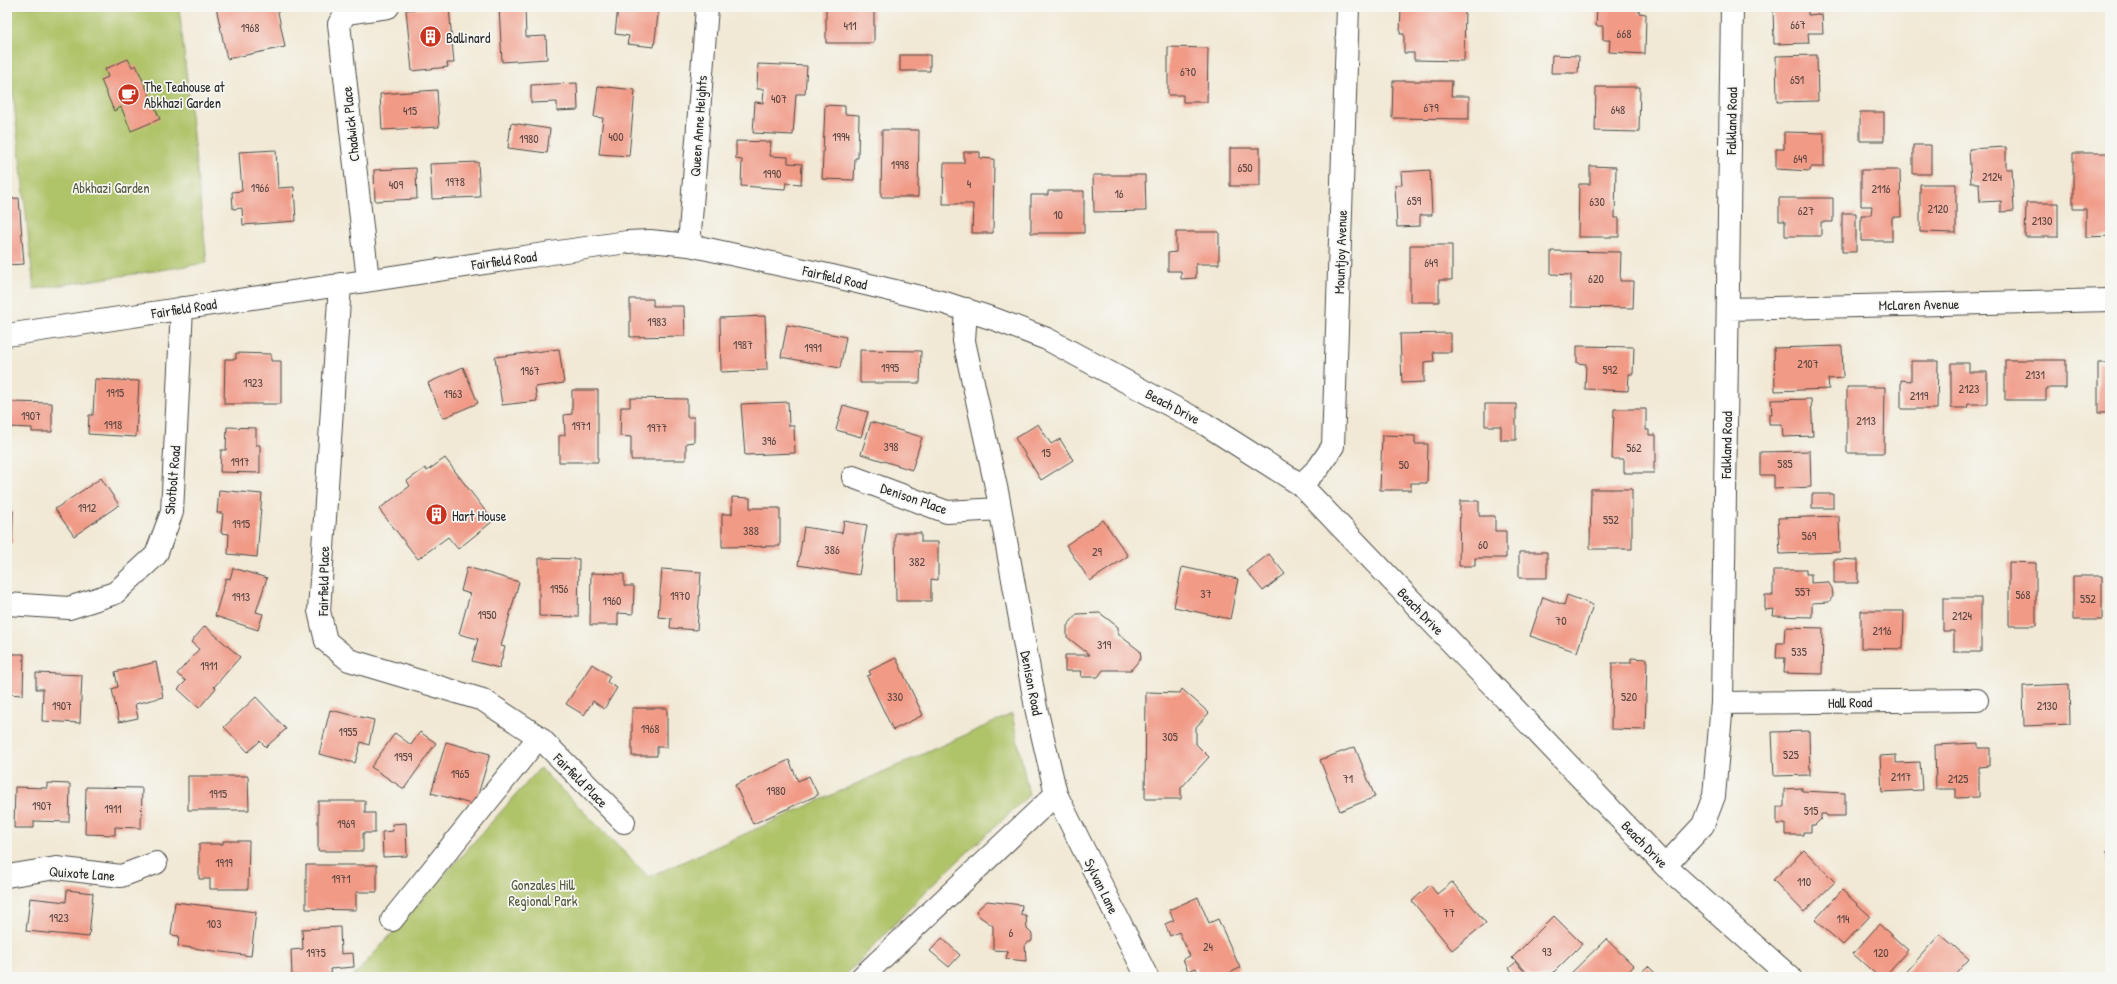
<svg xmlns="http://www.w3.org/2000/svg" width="2117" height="984" viewBox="0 0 2117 984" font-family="'Patrick Hand',sans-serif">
<rect width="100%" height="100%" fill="#f6f6f2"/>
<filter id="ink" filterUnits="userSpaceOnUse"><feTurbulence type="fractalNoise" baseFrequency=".025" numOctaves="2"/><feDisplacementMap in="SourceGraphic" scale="8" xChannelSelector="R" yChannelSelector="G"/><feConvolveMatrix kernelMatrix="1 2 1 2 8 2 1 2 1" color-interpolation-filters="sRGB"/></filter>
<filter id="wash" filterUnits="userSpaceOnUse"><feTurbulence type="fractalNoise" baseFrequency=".012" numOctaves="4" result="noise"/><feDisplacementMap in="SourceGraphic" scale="16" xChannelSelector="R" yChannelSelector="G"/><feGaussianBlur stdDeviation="0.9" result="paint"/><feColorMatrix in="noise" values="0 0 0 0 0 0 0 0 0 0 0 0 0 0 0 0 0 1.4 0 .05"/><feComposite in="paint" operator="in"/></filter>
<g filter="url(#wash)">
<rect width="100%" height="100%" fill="#f1e9d5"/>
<path fill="#afc368" stroke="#6d774a" d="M7,7H179L207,263L34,289L7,37Z
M1012,714L1029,795L929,888L844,977H353L540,768L649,877Z"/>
<g id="blocks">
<path fill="#f19a86" d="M216,7H277L285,47L227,59Z
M449,7L454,63H447L448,67L412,71L406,10Z
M499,7H525L526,37L546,36L547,59L502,62Z
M618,7H659L654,47L627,44L629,36L615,34Z
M826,7H874V43H826Z
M1401,7H1465L1464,61L1414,60V53H1404V34H1400Z
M1597,7H1639V13L1646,14L1645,54L1609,52L1610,40H1603V26H1596Z
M1773,7H1808V15L1822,14L1823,33H1808L1809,43L1774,44Z
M1168,47L1208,48L1207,102H1183V95H1168Z
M900,55H930V71H900Z
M1552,55L1579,56L1578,73H1551Z
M1817,55L1818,101L1777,102L1776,56Z
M128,59L132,67L136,65L160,119L131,131L121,107L114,111L101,80L108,77L105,69Z
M758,64L807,66L805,94H796L793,135L753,133L755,102L763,103L764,89H757Z
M1393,81H1452L1451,96H1469V119L1392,118Z
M577,83L578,110L557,111V102L531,103V85Z
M598,86L635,90L629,156L599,154L603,118L594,117Z
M1596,87H1640L1639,132L1595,131Z
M437,90L439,127L382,130L380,94Z
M825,105L845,106V114L859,115L858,158H855L854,180L822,179Z
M1860,112H1884V141H1860Z
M511,123L550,129L547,153L508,148Z
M882,130H919L918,197H881Z
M1784,132L1824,133V167H1811L1810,171L1776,169V149H1784Z
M736,141L771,142L770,156L788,157V163L802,164L801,184L786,183L785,189L741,186L742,160L736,159Z
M1913,145H1931V174H1913Z
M2006,147V169H2012L2014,211L2001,212V201L1980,202L1979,183H1971L1969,149Z
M1230,148H1260V186H1230Z
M276,150L278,188L294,187L296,221L243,225L242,208L233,209L232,192L242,191L239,152Z
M964,152H980V158L994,159L993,233H972L973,204H943L944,163H964Z
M2073,153H2110V236L2086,237V209H2073Z
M478,162L480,197L432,199L430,164Z
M1590,166L1616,167L1615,218H1619V237H1578L1579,184H1590Z
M416,168L417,199L375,201L374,170Z
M1430,170L1432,215H1420V226L1397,227L1395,185H1402L1401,172Z
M1861,170H1900L1901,217H1892V241H1861V215H1871L1872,206H1861Z
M1093,175H1145L1146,211L1094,212Z
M1920,184H1956V233L1920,232Z
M1048,191H1084V233H1031V195H1048Z
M19,198L24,264L7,265V199Z
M1779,198H1833V222H1821V236H1785V221H1779Z
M2026,203H2058V237H2025Z
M1842,213H1856V252H1842Z
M1176,232H1219V264H1196V278L1181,279V271H1168V253L1176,252Z
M1410,245H1452V280H1439V302H1410Z
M1551,251L1621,252L1620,281H1634L1633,308L1571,307V275L1551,274Z
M630,299H653V306H684L685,336L630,337Z
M765,316L767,370L721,372L720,318Z
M787,325L846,337L840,368L781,357Z
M1451,333V352H1433L1434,361L1424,362V382L1402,383L1400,334Z
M1577,346L1634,347L1633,374H1629L1628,391L1585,389L1586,364L1577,363Z
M1842,346L1843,378L1828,379L1829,389L1775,391L1774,348Z
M559,349L564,383L535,387L537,401L502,405L495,357Z
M860,350L921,351L920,383H860Z
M236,353L271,354V361H281V404H224L225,359H236Z
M2005,360H2066V388H2046V400H2005Z
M1911,361H1938L1937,409H1901V380L1911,381Z
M1951,363H1969V372H1987V404H1968L1967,408H1951Z
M2098,363H2110V413H2098Z
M463,367L478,403L443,418L428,383Z
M95,379L139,381L136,437L88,434L89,415H93Z
M1847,387H1885L1884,453H1847Z
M572,390H598V462H559V436L565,435L564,415L572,414Z
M630,398L687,399V417H694V442L686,443V460H631V437L620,436L621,407H630Z
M1811,399L1813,436L1783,437L1782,424H1769V415H1772L1771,400Z
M10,402L52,403V432H32V428L9,427Z
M788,402L789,426H794L795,453L745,455L741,404Z
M1485,404H1516V440H1501V426H1485Z
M843,405L868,412L861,437L836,430Z
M1614,409H1646V430H1649V435H1656V461H1654V473H1624V459H1612Z
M871,422L922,437L912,470L861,454Z
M1038,424L1051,444L1060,439L1073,460L1041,480L1015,438Z
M227,427L256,428V445H260V473L220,472L221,450H226Z
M1382,435L1415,436V444H1428L1427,483H1411V490H1380Z
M1810,451L1811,487L1774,489V475H1760V452Z
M445,458L493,521L458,549L448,537L418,559L379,509L410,486L407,481L425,468L427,471Z
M101,478L119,505L74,536L55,509Z
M1591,489H1632V549H1590Z
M219,490L262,494L257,557L228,554L229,534L221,533L223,513H217Z
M1812,494H1833V508H1812Z
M732,497L750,498V508H780V546L722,547V514H732Z
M1460,501H1479V516H1495V531H1506V558H1475V566H1459Z
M7,511H13L12,544H7Z
M1839,516L1840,552L1780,554L1778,518Z
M1103,520L1128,556L1090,581L1066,545Z
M844,521L867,525L859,575L798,565L804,527L842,533Z
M895,533H921V542H938V580L931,579V601H896Z
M1519,552H1547V578H1519Z
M1269,554L1285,574L1263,591L1247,571Z
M539,558L579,559L578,617L539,616Z
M1834,559L1858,560V583H1834Z
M2009,562L2036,563V626H2009Z
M467,567L519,582L501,646L505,647L499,668L472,661L478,639L459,634L470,594L461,591Z
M1182,567L1238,579L1230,619L1174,607Z
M233,568L267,578L256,612L263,614L258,630L215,616L226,578L230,579Z
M662,569L701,572L697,630L670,628L671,618L658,617Z
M1773,570H1806V574H1811V583L1828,582L1832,588L1833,596L1829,602L1812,603V617L1773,616L1774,609L1765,610V595H1773Z
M591,573L624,574V586H634L633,614L618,613V625H590Z
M2073,576H2102V620H2073Z
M1567,595L1593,605L1577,652L1530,636L1543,597L1564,605Z
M1943,598H1981V652H1954V631H1943Z
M1861,611H1904L1903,649L1861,648Z
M1100,613L1118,627V634L1140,651L1141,658L1131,670H1103L1098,677H1081L1082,671H1065V655H1090L1067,637V626L1077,614Z
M205,626L240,657L214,687L216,688L199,708L178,689L186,681L177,674L199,649L191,642Z
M1785,627L1823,628L1822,674L1784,673L1785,658H1776L1777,643H1784Z
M7,654H24L23,695L7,694Z
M896,658L923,715L893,730L867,676L871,675L869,671Z
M1631,658L1647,659L1645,730L1611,729L1612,663H1631Z
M156,662L163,697L135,704L138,718L119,722L112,689L118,687L115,672Z
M592,664L610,676L607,682L617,688L604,709L593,701L584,715L566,704Z
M36,673L82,675L80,723L42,721L43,689H36Z
M2069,684L2070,724L2024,726L2023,686Z
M1182,689L1209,713L1196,727V744L1209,757L1181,788V799H1145L1146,692L1180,693Z
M256,697L286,729L266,747L260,741L248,752L224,727Z
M632,708H667V747H657V756H632Z
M330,710L374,720L369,745L361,742L355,763L319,754Z
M1809,731L1810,775L1774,776L1772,732Z
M420,732L436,743L404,789L371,767L395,733L411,745Z
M446,742L490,754L475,805L431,793Z
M1978,743V748H1990V766L1979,767V797L1956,798V789H1936L1935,745Z
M1355,747L1375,797L1340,811L1320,760Z
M1896,755V763L1920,762L1922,790L1882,792L1880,756Z
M789,760L798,781L809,776L818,795L753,824L735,785Z
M188,776H248L249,810H188Z
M47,783L70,784L69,822L34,821V828H14L15,787L47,788Z
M86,787L142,788L141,828L115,827V835L85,834Z
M1802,788V791L1845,793V816H1827L1826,814H1821V819L1815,825H1811V832H1803V835H1785V824H1777V807H1784V789Z
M318,801H365V813H375V833H363V851H318Z
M406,823L407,856L383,857L382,832L393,831L392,824Z
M223,841H249L248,889H210V879H199V844H223Z
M1804,850L1835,882L1804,912L1773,880Z
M2108,851H2110V877H2109Z
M306,865H377V892H356V910L306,909Z
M1452,882L1486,923L1452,950L1412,901L1430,885L1437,894Z
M67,890L93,893L89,937L26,931L30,898L66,902Z
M1842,890L1870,916L1843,945L1815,920Z
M1198,897L1209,923L1218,919L1240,968L1221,977H1200L1196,968L1188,971L1183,959L1190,956L1179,932L1170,936L1165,924L1174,920L1169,910Z
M987,901L1022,905L1021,915H1026L1027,929L1032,934V941L1025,944L1026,961L1006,959L1008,951L993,950V926L979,916L976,911Z
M175,902L256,912L251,956L178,946L179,936L171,935Z
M1554,916L1582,944L1549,977H1532L1512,958Z
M1879,924L1908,950L1884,977H1879L1853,954Z
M340,927L341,954L353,953L354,967L330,969L331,977L292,975L291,950L303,949L302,929Z
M1940,934L1969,959L1953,977H1902Z
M942,938L960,955L949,967L930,951Z
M1606,939L1634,966L1623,977H1567Z
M1516,962L1529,977H1516L1509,968Z
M1648,966L1659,977H1636Z"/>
</g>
</g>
<g filter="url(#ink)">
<use href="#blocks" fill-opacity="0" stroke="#494844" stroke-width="1"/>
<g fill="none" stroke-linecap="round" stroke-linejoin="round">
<defs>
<path id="minor" d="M689,245L707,7
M368,280L339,24L346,13L388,7
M340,284L319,611L326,641L349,660L483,700L539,737L624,822
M1728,309L2110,300
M7,335L531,256L627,242L650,241L689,245L832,276L945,303L997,320L1047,339L1205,424L1301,485L1665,866L1790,977
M853,477L947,512L1000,509
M1301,485L1319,467L1333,446L1348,7
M7,604L69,608L115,593L156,555L172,512L182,308
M1722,703L1977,700
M1056,794L1147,977
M1665,866L1703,825L1714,796L1722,703L1732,7
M7,876L56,868L121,876L156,863
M392,920L539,737
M862,977L1056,794L1036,708L998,496L964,341L966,309"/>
</defs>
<use href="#minor" stroke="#494844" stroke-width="24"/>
<use href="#minor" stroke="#fff" stroke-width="22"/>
</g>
</g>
<defs>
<symbol id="building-disc" viewBox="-11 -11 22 22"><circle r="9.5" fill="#c8321e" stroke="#f6f6f2"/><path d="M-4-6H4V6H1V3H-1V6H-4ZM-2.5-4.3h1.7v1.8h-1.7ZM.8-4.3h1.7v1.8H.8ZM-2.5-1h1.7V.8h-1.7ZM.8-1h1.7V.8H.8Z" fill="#fff"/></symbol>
<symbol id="cafe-disc" viewBox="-11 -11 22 22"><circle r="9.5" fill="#c8321e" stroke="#f6f6f2"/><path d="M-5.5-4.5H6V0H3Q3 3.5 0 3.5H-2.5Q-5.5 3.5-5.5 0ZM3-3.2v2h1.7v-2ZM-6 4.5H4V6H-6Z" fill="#fff"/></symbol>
</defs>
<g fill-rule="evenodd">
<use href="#building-disc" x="418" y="24" width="25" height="25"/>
<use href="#cafe-disc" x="116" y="82" width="25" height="25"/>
<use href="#building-disc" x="424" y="502" width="25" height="25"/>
</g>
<g text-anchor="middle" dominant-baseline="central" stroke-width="3.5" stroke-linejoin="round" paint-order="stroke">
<g font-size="12" fill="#5c4742">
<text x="1798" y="24">667</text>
<text x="850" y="25">411</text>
<text x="250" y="27">1968</text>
<text x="1624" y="33">668</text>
<text x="1188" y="71">670</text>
<text x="1797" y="79">651</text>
<text x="779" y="98">407</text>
<text x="1431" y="107">679</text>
<text x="1618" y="109">648</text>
<text x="410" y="110">415</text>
<text x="616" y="136">400</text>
<text x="841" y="136">1994</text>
<text x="529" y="138">1980</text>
<text x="1800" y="158">649</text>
<text x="900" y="164">1998</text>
<text x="1245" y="167">650</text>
<text x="772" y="173">1990</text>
<text x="1992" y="176">2124</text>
<text x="455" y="181">1978</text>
<text x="969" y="183">4</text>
<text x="396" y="184">409</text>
<text x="260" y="187">1966</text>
<text x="1881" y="188">2116</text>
<text x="1119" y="193">16</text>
<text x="1414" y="200">659</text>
<text x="1597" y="201">630</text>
<text x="1938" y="208">2120</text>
<text x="1806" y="210">627</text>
<text x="1058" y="214">10</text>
<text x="2042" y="220">2130</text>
<text x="1431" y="262">649</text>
<text x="1596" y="278">620</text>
<text x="657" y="321">1983</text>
<text x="743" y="344">1987</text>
<text x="813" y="347">1991</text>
<text x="1808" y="363">2107</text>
<text x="890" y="367">1995</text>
<text x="1610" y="369">592</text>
<text x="530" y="370">1967</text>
<text x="2035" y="374">2131</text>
<text x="253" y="382">1923</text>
<text x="1969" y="388">2123</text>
<text x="115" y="392">1915</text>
<text x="453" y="393">1963</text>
<text x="1919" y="395">2119</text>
<text x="31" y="415">1907</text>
<text x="1866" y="420">2113</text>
<text x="113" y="424">1918</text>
<text x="581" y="425">1971</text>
<text x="657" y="427">1977</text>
<text x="769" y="440">396</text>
<text x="891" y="446">398</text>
<text x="1634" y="447">562</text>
<text x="1046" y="452">15</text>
<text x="240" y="461">1917</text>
<text x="1785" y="463">585</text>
<text x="1404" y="464">50</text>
<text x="87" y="507">1912</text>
<text x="1611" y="519">552</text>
<text x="241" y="523">1915</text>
<text x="751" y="530">388</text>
<text x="1809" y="535">569</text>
<text x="1483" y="544">60</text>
<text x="832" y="549">386</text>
<text x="1097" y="551">29</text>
<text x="917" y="561">382</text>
<text x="559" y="588">1956</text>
<text x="1803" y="591">557</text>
<text x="1206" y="593">37</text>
<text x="2023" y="594">568</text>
<text x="680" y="595">1970</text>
<text x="241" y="596">1913</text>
<text x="2088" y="598">552</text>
<text x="612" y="600">1960</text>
<text x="487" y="614">1950</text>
<text x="1962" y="615">2124</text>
<text x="1561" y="620">70</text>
<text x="1882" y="630">2116</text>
<text x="1104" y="644">319</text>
<text x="1799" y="651">535</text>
<text x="209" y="665">1911</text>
<text x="895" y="696">330</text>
<text x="1629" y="696">520</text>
<text x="62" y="705">1907</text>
<text x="2047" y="705">2130</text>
<text x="650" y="728">1968</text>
<text x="348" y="731">1955</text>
<text x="1170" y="736">305</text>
<text x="1791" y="754">525</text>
<text x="403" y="756">1959</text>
<text x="460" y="773">1965</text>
<text x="1901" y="776">2117</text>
<text x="1348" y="778">71</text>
<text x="1958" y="778">2125</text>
<text x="776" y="790">1980</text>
<text x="218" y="793">1915</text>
<text x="42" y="805">1907</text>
<text x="113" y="808">1911</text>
<text x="1811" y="810">515</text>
<text x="346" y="823">1969</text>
<text x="224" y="862">1919</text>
<text x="341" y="878">1971</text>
<text x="1804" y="881">110</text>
<text x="1449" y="912">77</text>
<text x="59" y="917">1923</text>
<text x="1843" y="918">114</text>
<text x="214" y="923">103</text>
<text x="1011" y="932">6</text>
<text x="1208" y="946">24</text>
<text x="1547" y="951">93</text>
<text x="316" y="952">1975</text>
<text x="1881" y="952">120</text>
</g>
<g font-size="14" fill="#2b2b2b" stroke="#f6f6f2" text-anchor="start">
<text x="446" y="37">Ballinard</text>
<text x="144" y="86">The Teahouse at<tspan x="144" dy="16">Abkhazi Garden</tspan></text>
<text x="452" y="515">Hart House</text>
</g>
<g font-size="14" fill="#2b2b2b" stroke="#f6f6f2">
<text transform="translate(1731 121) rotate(-89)">Falkland Road</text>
<text transform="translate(350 124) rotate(-96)">Chadwick Place</text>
<text transform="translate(698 126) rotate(-86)">Queen Anne Heights</text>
<text transform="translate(1340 252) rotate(-88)">Mountjoy Avenue</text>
<text transform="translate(504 260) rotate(-8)">Fairfield Road</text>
<text transform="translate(835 277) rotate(13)">Fairfield Road</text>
<text transform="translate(1919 304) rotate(-1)">McLaren Avenue</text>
<text transform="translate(184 308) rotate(-9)">Fairfield Road</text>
<text transform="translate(1173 406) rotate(28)">Beach Drive</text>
<text transform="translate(1726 445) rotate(-89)">Falkland Road</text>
<text transform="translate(172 480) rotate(-85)">Shotbolt Road</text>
<text transform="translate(914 498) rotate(19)">Denison Place</text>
<text transform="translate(323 581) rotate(-89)">Fairfield Place</text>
<text transform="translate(1421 611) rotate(46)">Beach Drive</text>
<text transform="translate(1032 683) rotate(79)">Denison Road</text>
<text transform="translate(1850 702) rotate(-1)">Hall Road</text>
<text transform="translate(581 780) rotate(45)">Fairfield Place</text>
<text transform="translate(1645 844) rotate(46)">Beach Drive</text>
<text transform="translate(82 873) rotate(4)">Quixote Lane</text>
<text transform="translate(1102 886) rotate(64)">Sylvan Lane</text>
</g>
<g font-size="14" fill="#53593d" stroke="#f6f6f2">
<text x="111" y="187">Abkhazi Garden</text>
<text x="543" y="884">Gonzales Hill<tspan x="543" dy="16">Regional Park</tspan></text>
</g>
</g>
<rect width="2117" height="984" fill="none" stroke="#f6f6f2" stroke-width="24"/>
</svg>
